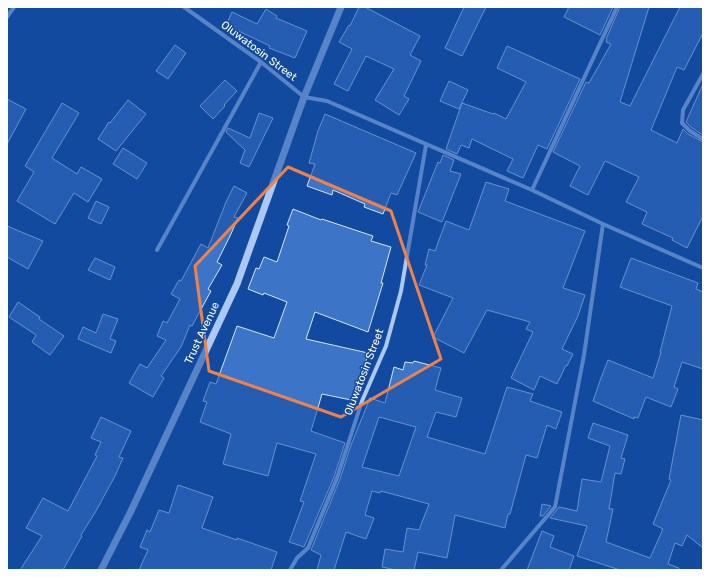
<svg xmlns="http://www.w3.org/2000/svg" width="710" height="577" viewBox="0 0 710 577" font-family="Rubik,sans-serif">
<rect width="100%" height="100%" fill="#124aa1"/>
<path fill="#3c74c8" stroke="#d4e5fe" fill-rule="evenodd" d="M359,7H365L420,36L410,55L421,61L404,96L409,99L399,115L375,100L394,69L366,56L348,91L334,84L352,49L339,42L349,25L350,26Z
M464,7H486L462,56L445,48Z
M569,7H613L600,35L564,17Z
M620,7H649L620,102L630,106L680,7H703V33L684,70L677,67L651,130L677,143L683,129L688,134L703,142V216L687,248L672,240L673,238L642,224L647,212L626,202L639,177L605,161L588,195L570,186L580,166L553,152L586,82L589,83L611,44L606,42L607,39H606Z
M266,9L277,16L276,18L307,31L295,58L269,48L270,46L226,25L232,12L257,24Z
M175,45L186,53L168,79L156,71Z
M507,46L580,79L547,149L538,145L523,178L507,171L513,159L472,139L469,148L461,145L457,154L446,149L462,103L493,114L494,113L506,119L526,82L497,68Z
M225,80L237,91L224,105L225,106L213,119L200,106Z
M449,81L468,90L459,109L440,101Z
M703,84V135L692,128L686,122Z
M7,99L26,109L7,144Z
M128,100L146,114L116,151L98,139L109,122L110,123Z
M62,103L79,113L52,158L77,174L81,167L102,179L88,202L74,193L55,224L17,201L34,172L25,166Z
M259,113L273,118L249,167L240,163L245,150L226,132L228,128L250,138Z
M325,114L416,153L397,195L391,193L383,214L364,207L365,204L333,190L332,195L307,186L315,164L309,163L318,131Z
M123,148L147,163L137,179L113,164Z
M443,155L454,160L450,171L461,174L442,222L418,212L438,162L440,163Z
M486,182L509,189L505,201L585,231L563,288L585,295L578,316L562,349L573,354L567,366L566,365L557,384L540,376L534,390L511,378L533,332L526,329L530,322L487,310L464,353L433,337L453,298L419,285L427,265H425L429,249L435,251L446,221L469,230Z
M234,186L247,193L234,217L238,218L230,236L217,262L222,265L208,289L211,291L192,326L190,325L181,347L161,376L164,378L153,397L129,383L140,364L147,368L166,340L157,336L163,321L167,323L180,299L171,294L179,280L181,281L201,244L208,248L226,202Z
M96,201L109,207L101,224L88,218Z
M293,209L321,220L322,219L373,236L371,241L391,247L381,283H383L368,332L315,312L306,339L368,353L356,401L322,394L311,431L345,443L334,477L304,547L289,542L304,502L300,501L316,454L277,443L268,476L223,464L231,434L200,422L207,402L203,401L210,382L216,384L237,326L274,338L287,302L264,293L263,295L248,289L256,268L259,269L264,257L277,262L289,226L287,225Z
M7,226L43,241L28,269L7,257Z
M95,258L115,267L110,280L88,270Z
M631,258L698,283L696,289L703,292V369L682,362L674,387L678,389L671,407L646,397L638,418L634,417V419L593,401L601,378L608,360L653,378L661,352H660L672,306L620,287Z
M18,302L40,317L39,319L64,336L50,355L32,342L36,335L9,317Z
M103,314L118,319L110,339L116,341L111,353L78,339L83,327L96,333Z
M414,361L441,368L435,390L462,398L456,417L436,412L427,437L485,454L507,387L533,394L530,401L562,412L556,429L547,425L537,458L526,455L510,514H508L505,528L455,515L447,558L418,552L414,570H396L382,567L385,549L403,552L407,528L419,530L429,504L381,491L380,493L372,491L365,515L374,518L366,539L346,532L334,570H317L321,555L311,550L340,479L351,445L370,398L385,403L394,367L403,370L405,362L413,363ZM379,417L416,427L399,476L362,467Z
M681,415L703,420V548L687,535L682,546L675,543L668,564L679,568V570H620L577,556L587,526L550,518L559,507L577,511L582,479L601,482L610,446L588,438L593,423L628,435L621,458L625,459L621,474L615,473L609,509H613L606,542L650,558L663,529L653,524L671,480L669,479Z
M101,417L131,431L119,457L123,458L115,476L96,511L81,535L82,536L63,570H20L42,536L26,528L43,498L68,511L97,456L95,455L101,442L91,438Z
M178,485L213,497L202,528L237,540V538L277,552L271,570H139L148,550L140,547L147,530L150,532L159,510L169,513Z
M542,504L551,506L543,516H540Z
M542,531L554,536L550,547L574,556L569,570H527Z"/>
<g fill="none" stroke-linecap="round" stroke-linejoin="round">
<path stroke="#acc9f5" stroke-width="4" d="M184,7L261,62L304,97L327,101L532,190L603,224L703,268
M7,17L14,7
M703,74L683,110L682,123L690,131L703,139
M532,190L617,7
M157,250L261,62
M290,570L297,558L308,548L337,478L362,401L386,346L401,291L426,145
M501,570L555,507L584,355L603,224"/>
<path stroke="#acc9f5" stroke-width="7" d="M101,570L131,511L237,284L304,97L341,7"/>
</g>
<path d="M0 0H710V577H0ZM288,167L391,211L441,359L341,417L209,371L195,266Z" fill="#124aa1" fill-opacity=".55" fill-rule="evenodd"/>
<path fill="none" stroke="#ee8249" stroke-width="3" stroke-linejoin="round" d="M288,167L391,211L441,359L341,417L209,371L195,266Z"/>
<g text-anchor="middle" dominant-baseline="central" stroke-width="3" stroke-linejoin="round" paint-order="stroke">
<g font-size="11" fill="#fff" stroke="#124aa1">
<text transform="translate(259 51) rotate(37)">Oluwatosin Street</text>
<text transform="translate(202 333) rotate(-65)">Trust Avenue</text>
<text transform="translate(364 372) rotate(-69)">Oluwatosin Street</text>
</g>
</g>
<rect width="710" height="577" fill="none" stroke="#ffffff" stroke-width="16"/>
</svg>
